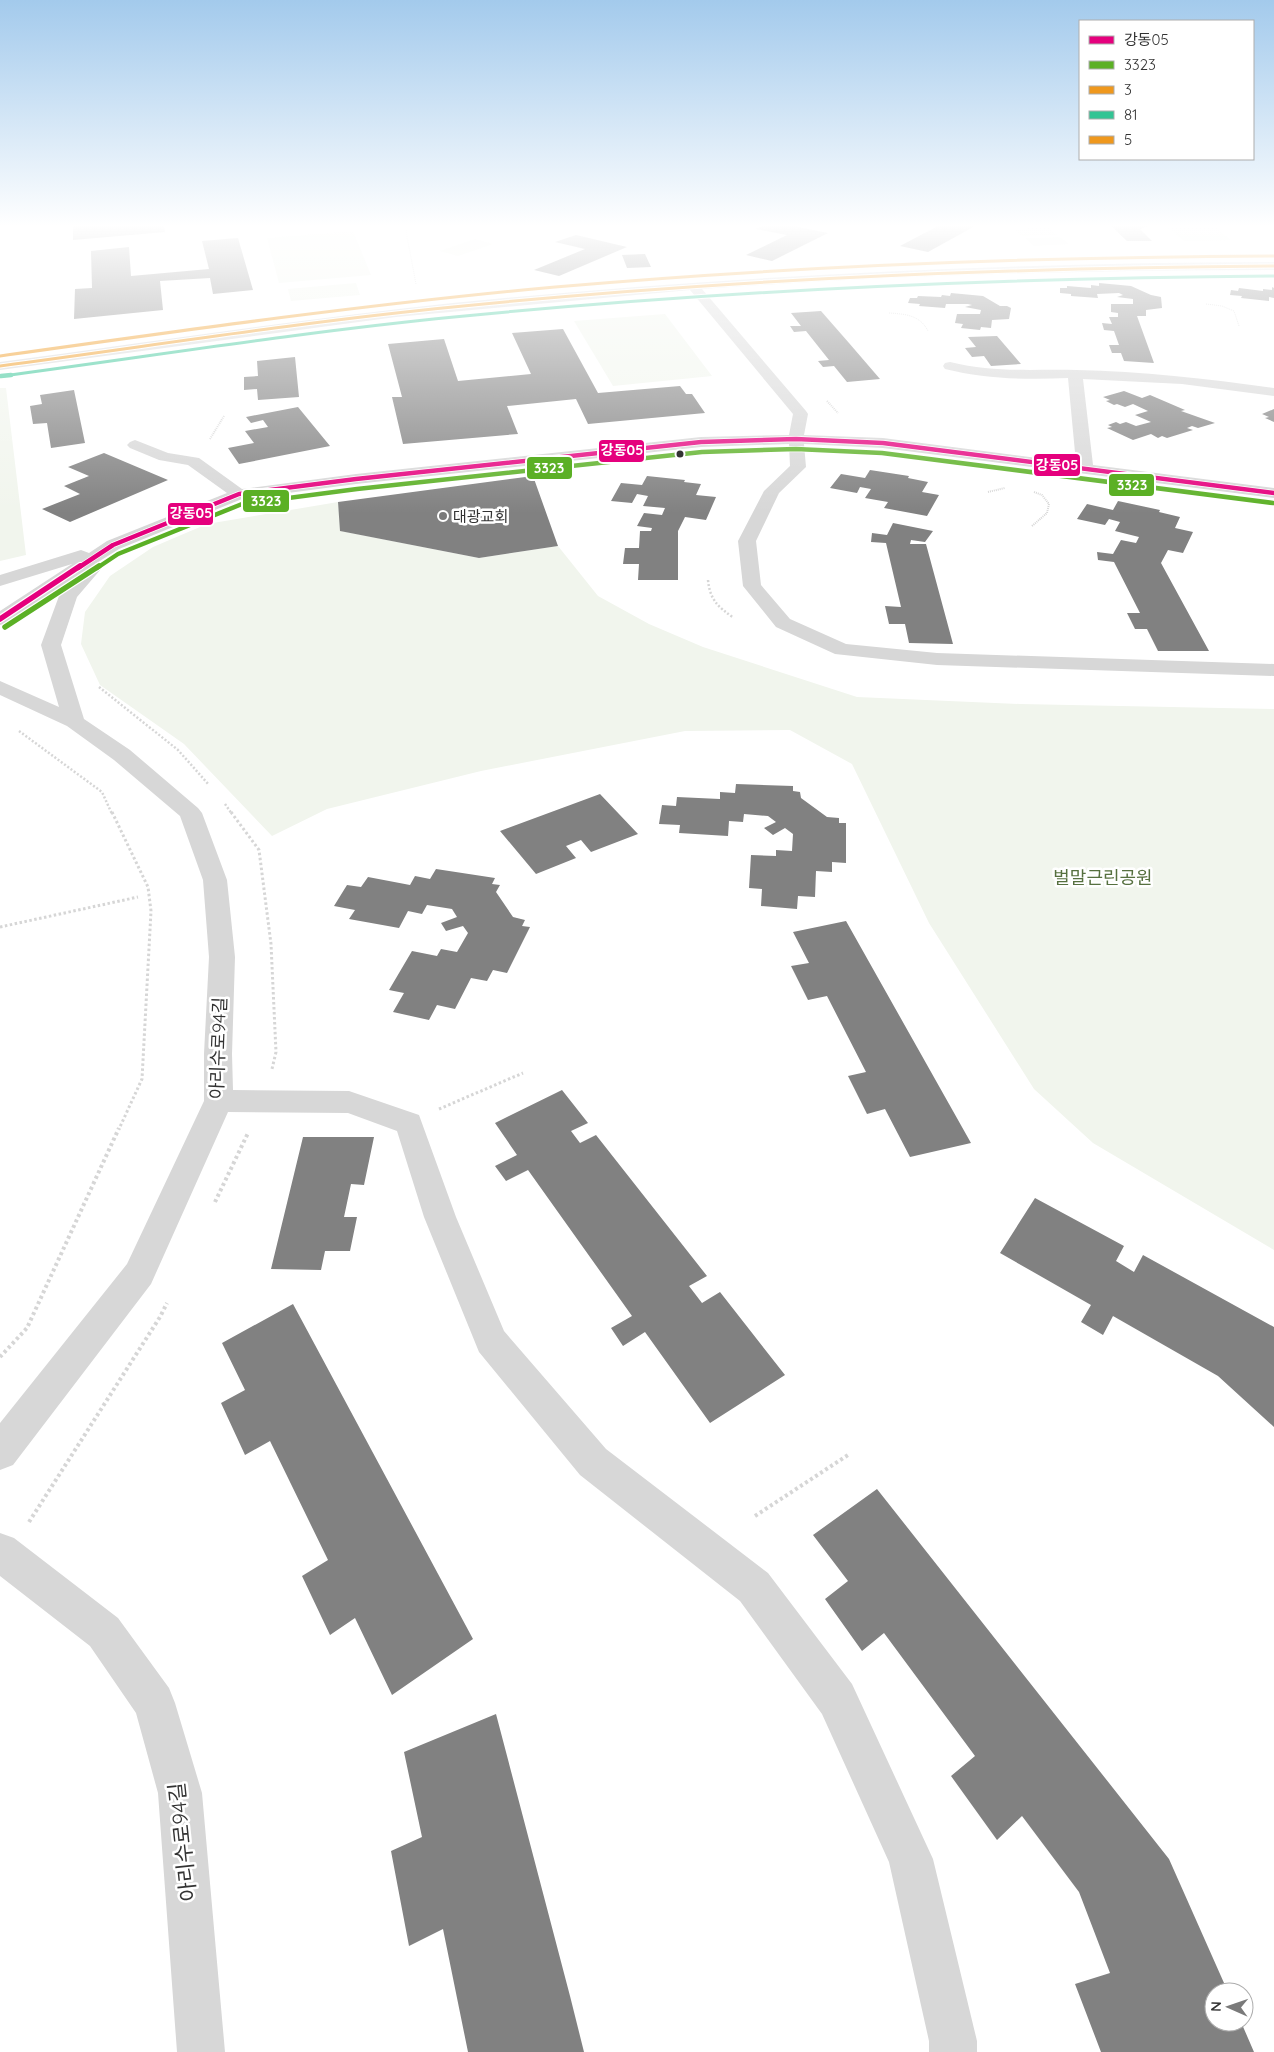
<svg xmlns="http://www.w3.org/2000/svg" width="1274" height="2052" viewBox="0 0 1274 2052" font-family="Quicksand,'Noto Sans KR',sans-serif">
<rect width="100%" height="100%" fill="#fff"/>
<path fill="#f1f5ed" d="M1215,227L1231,240L1184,241L1168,228Z
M1048,228L1057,235L1022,236L1013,229Z
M353,231L371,275L279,283L267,238Z
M1060,237L1069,244L1034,246L1025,238Z
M475,239L493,244L458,256L440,251Z
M356,283L360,295L291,301L288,289Z
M665,314L712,376L613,386L574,321Z
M0,388H6L26,555L0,561Z
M338,502L341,531L479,558L558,546L598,596L649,624L703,647L857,697L1020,704L1274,709V1250L1093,1143L1034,1089L929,923L852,764L790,730L685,731L481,771L327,809L272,836L184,744L100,685L81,644L85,612L110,576L153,547L207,524Z"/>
<path fill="#818181" d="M73,226H164L165,232L73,240Z
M763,226H794L828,233L772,261L746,255L787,235L756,229Z
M933,226H975L928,252L900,246L936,227Z
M1111,226H1149L1140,229L1152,241H1127Z
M576,235L627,247L559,276L534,270L585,249L555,242Z
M238,238L253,290L213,294L210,278L160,281L163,310L74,319L75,289L92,288L91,251L129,247L131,276L209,269L202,241Z
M645,254L651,267L627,268L622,255Z
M1099,283L1131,286L1151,295L1161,297L1162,308L1146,310V316H1137L1154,363L1124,361L1121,353H1112L1109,345H1119L1114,331L1104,330L1102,323L1112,324L1109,317H1118V313L1111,312V304H1133V299L1117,297L1123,295L1119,293L1097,294L1098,298L1071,296V294L1060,293V288H1067V286L1091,288V285L1099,286Z
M1272,287L1274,288V298L1269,297V301L1241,298L1242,296L1230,295L1231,290L1238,291L1239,288L1263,291V289L1272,290Z
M951,293L983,296L1000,306H1007L1011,308L1009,319L992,320L991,328L981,327L980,330L961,328L963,324L955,323L957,314H980L981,310L965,307L972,305L968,304H946L945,308L919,306L920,304L908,303L910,298H917L918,296L941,297L942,295L950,296Z
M821,311L849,343L880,379L847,382L834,366L823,367L818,361L829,360L806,331L794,332L790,326H801L791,313Z
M563,329L598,393L680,386L686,394H692L705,413L588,424L576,399L507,406L518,434L403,444L392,397H402L388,344L444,339L458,381L531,374L512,333Z
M997,336L1021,364L991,366L984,356L972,357L965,348L976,347L968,337Z
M295,357L299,397L258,400L257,389L244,390V377L258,376L257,361Z
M74,390L85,443L51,448L47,423L33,424L30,406L42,404L40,395Z
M1124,391L1142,398L1150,395L1185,410L1181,411L1215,423L1198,428L1192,426L1187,428L1193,430L1167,438L1162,436L1158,438L1151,434L1133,440L1107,428L1112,427L1108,425L1116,422L1120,424L1126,422L1136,426L1151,422L1135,415L1148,411L1133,404L1125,407L1117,404L1114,405L1106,401L1110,400L1103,397Z
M298,407L330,446L239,464L228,448L254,443L245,431L268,427L263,420L251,423L246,417Z
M1274,409V422L1265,418L1269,417L1262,414Z
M104,453L168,480L70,522L42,509L80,494L64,486L89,476L68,467Z
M870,470L909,476L908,478L928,482L922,492L939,495L927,516L884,508L888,502L865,498L871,489L860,487L857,493L830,488L841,474L865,478Z
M533,476L558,546L479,558L340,531L338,502Z
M647,476L685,480L684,482L701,484L696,495L716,497L706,520L685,517L678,531V580H638L639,564H623L625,548H639L640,531H651L652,528L637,526L644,513L662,515L665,508L643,506L648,496L637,494L632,503L611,501L621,483L642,485Z
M1118,501L1160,510L1159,512L1180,517L1175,528L1193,532L1183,553L1168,550L1161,563L1209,651H1158L1147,629H1135L1127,613H1140L1114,562L1098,560L1097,552L1113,554L1121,540L1136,543L1139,537L1115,531L1120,522L1109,519L1105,525L1077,519L1087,504L1113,510Z
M893,523L933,531L925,542L911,540L910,544H926L953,644L909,643L905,624H889L885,606L901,607L886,543L871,542L872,533L887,535Z
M736,784L793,786V791L800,792L801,798L827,817L839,818V823H846V863L832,862V872L816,871L815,897L798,896L797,909L761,906L762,889L749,888L751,855L776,856V850L792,851L793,834L785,828L773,835L764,828L776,822L768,816L744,814L743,822L729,821L728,836L679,833L680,825L659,824L662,805L676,806L677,797L720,799V792L735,793Z
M600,794L638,834L591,852L581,840L566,846L576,858L536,874L500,831Z
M436,869L495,878L492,884L500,885L496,892L513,917L525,920L522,926L530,927L507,973L493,970L487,981L471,978L455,1009L437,1005L429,1020L393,1012L404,993L389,990L412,951L437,956L441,949L457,952L468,933L463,926L446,931L441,923L457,917L452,909L427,905L422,914L408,911L399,928L349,919L355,910L334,906L347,885L361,887L368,877L410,885L415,876L430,879Z
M846,921L971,1143L910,1157L885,1109L867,1114L848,1076L866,1072L827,996L808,1000L791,966L809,963L793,932Z
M562,1090L588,1123L571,1131L580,1143L596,1135L707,1276L689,1286L702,1303L720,1292L785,1375L710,1423L645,1332L623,1346L611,1328L632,1316L528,1170L506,1181L495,1166L517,1155L495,1123Z
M303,1137H374L364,1185L351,1184L344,1217H357L350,1251H325L321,1270L271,1269Z
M1035,1198L1124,1246L1116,1261L1134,1272L1143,1255L1274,1327V1427L1218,1376L1113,1316L1103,1335L1081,1322L1091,1305L1000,1253Z
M293,1304L473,1639L392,1695L355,1618L330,1635L302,1576L328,1560L270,1441L245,1455L221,1403L245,1390L222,1343Z
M877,1489L1169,1859L1228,1992H1214V2022H1241L1254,2052H1101L1075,1984L1110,1973L1079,1892L1022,1816L997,1840L951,1776L975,1756L884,1633L862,1651L825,1599L848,1581L813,1535Z
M496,1714L570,1996L584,2052H468L443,1929L409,1946L391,1851L422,1837L404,1752Z"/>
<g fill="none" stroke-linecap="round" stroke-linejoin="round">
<path stroke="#d6d6d6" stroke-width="1" stroke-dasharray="1 1" stroke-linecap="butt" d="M405,226L416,284
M1206,304L1222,306L1234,311L1239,326
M889,313C905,314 920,315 928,331"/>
<path stroke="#d6d6d6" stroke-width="2" stroke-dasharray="1 1" stroke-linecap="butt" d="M827,401L838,413
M210,439L224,416
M988,492L1005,488
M1032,526L1047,513L1049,504L1042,495L1034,492"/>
<path stroke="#d6d6d6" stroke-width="2.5" stroke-dasharray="2 2" stroke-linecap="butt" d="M708,580C710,600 718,607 734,618
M99,687L178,750L209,785
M19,731L102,792L112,814
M225,804L232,814"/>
<path stroke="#d6d6d6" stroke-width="3" stroke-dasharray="2.5 2.5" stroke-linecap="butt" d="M112,812L148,887L151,911L142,1079L119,1129
M231,812L259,850L271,944L276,1052L272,1069
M0,927L138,897
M439,1109L523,1073"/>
<path stroke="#d6d6d6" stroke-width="4" stroke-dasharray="3 3" stroke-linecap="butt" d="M215,1202L248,1133
M0,1357L27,1328L119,1128
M755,1516L848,1455
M29,1522L160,1317L167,1303"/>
<path fill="#d7d7d7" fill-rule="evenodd" d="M1274,262V270C1083,270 893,275 702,289L806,411L808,414L804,435L883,438L1076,463L1068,378C1026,380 986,379 945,369L943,366L945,363L950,362C995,373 1030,369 1076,370C1142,371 1208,379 1274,388V396L1182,384L1083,379L1093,465L1274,488V498L883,448L804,444L806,467L779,493L756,541L761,585L790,619L846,644L937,653L1274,664V676L937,665L835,654L776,627L743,586L738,541L764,491L790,466L789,444L701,447L356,484L242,499L119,549L95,564L101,569L77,597L61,645L84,719L130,750L198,808L202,813L227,880L235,957L232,1054L233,1090L349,1091L419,1115L456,1217L504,1331L606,1449L768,1573L852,1684L933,1859L977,2041V2052H929V2041L889,1862L822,1714L740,1601L580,1475L479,1352L424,1217L397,1131L348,1113L228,1112L151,1284L13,1465L0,1470V1423L127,1264L204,1101V1054L209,957L203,880L180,816L114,760L67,726L0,695V681L59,707L41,645L59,596L73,579L7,623L0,625V611L72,564L0,586V575L81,550L89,553L107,541L227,493L188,465L159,460L130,448L127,445L130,442L135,440L168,453L199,458L242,489L356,474L701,437L789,435L793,414L690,290L396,317L0,370V362C151,342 301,319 453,303C726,276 999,263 1274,262Z
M0,1533L14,1538L118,1618L169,1688L175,1703L202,1793L225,2052H177L158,1793L136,1713L90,1646L0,1576Z"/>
<defs>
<path id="bus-1-far1" d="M78,568L113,545L239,494L356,479L701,442L796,439L883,443L1274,493"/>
<path id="bus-1" d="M0,619L80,566"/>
<path id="bus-2-far1" d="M97,568L118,554L242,504L357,489L702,452L796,449L882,453L1273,503"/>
<path id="bus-2" d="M5,627L99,566"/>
<path id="bus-3" d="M0,366C151,346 301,322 453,307C726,279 1000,268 1274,266"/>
<path id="bus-4-far1" d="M2,376C152,356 302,332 454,317C726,290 1000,278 1274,276"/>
<path id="bus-4" d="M1,376L11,375"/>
<path id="bus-5" d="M0,356C185,330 369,304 555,287C794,266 1034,257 1274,256"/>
</defs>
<use href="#bus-1-far1" stroke="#fff" stroke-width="6"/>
<use href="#bus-1" stroke="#fff" stroke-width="8"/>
<use href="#bus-2-far1" stroke="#fff" stroke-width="6"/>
<use href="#bus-2" stroke="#fff" stroke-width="8"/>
<use href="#bus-3" stroke="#fff" stroke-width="5"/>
<use href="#bus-4-far1" stroke="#fff" stroke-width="5"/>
<use href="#bus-4" stroke="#fff" stroke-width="6"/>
<use href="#bus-5" stroke="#fff" stroke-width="5"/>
<use href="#bus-1-far1" stroke="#e5007d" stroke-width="4.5"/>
<use href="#bus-1" stroke="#e5007d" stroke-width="5.5"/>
<use href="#bus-2-far1" stroke="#5bb025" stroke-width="4.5"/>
<use href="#bus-2" stroke="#5bb025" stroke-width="5.5"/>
<use href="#bus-3" stroke="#ef981d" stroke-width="3"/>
<use href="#bus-4-far1" stroke="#33c494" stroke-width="3"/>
<use href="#bus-4" stroke="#33c494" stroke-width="4.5"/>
<use href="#bus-5" stroke="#ef981d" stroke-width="3"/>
</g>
<linearGradient id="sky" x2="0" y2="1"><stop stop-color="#a3caec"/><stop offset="0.44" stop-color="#fff"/><stop offset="1" stop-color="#fff" stop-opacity="0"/></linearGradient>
<rect width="1274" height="513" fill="url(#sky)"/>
<circle fill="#333" stroke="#fff" stroke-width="2" cx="680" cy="454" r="4.5"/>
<circle fill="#7a7a7a" stroke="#fff" stroke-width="2" cx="443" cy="516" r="5"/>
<g text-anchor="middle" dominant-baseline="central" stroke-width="5" stroke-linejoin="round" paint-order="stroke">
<g font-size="15" fill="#333" stroke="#fff" text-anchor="start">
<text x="453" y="516">대광교회</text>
</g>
<g font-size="18" fill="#56703f" stroke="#fff">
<text x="1103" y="877">벌말근린공원</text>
</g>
<g font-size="18" fill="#333" stroke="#fff">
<text transform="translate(218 1048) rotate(-88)">아리수로94길</text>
</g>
<g font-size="21" fill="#333" stroke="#fff">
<text transform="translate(182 1842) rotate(-96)">아리수로94길</text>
</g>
</g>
<g stroke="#fff" stroke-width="2">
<rect x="598" y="439" width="47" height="24" rx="5" fill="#e5007d"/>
<rect x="1033" y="453" width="48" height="24" rx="5" fill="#e5007d"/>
<rect x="526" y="456" width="47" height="24" rx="5" fill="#5bb025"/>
<rect x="1108" y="473" width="47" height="24" rx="5" fill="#5bb025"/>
<rect x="242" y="489" width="48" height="24" rx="5" fill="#5bb025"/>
<rect x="167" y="502" width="47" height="24" rx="5" fill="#e5007d"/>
</g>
<g font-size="14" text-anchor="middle" font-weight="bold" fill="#fff">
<text x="622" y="455">강동05</text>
<text x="1057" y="470">강동05</text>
<text x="549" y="473">3323</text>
<text x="1132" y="490">3323</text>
<text x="266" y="506">3323</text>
<text x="191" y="518">강동05</text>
</g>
<rect x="1079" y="20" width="175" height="140" fill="#ffffff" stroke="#adadad"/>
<rect x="1089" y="36" width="25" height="8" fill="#e5007d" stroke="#adadad"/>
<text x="1124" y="45" font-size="15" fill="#333333">강동05</text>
<rect x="1089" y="61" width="25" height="8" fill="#5bb025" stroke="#adadad"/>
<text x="1124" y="70" font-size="15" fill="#333333">3323</text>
<rect x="1089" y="86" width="25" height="8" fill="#ef981d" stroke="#adadad"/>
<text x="1124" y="95" font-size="15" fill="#333333">3</text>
<rect x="1089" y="111" width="25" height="8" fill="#33c494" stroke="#adadad"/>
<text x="1124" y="120" font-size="15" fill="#333333">81</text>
<rect x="1089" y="136" width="25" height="8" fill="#ef981d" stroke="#adadad"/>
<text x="1124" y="145" font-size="15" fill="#333333">5</text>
<g transform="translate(1229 2007) rotate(272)"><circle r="24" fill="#ffffff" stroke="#adadad"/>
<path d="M0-4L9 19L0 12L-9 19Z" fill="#7a7a7a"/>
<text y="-8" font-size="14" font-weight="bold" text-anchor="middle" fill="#333333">N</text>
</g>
</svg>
